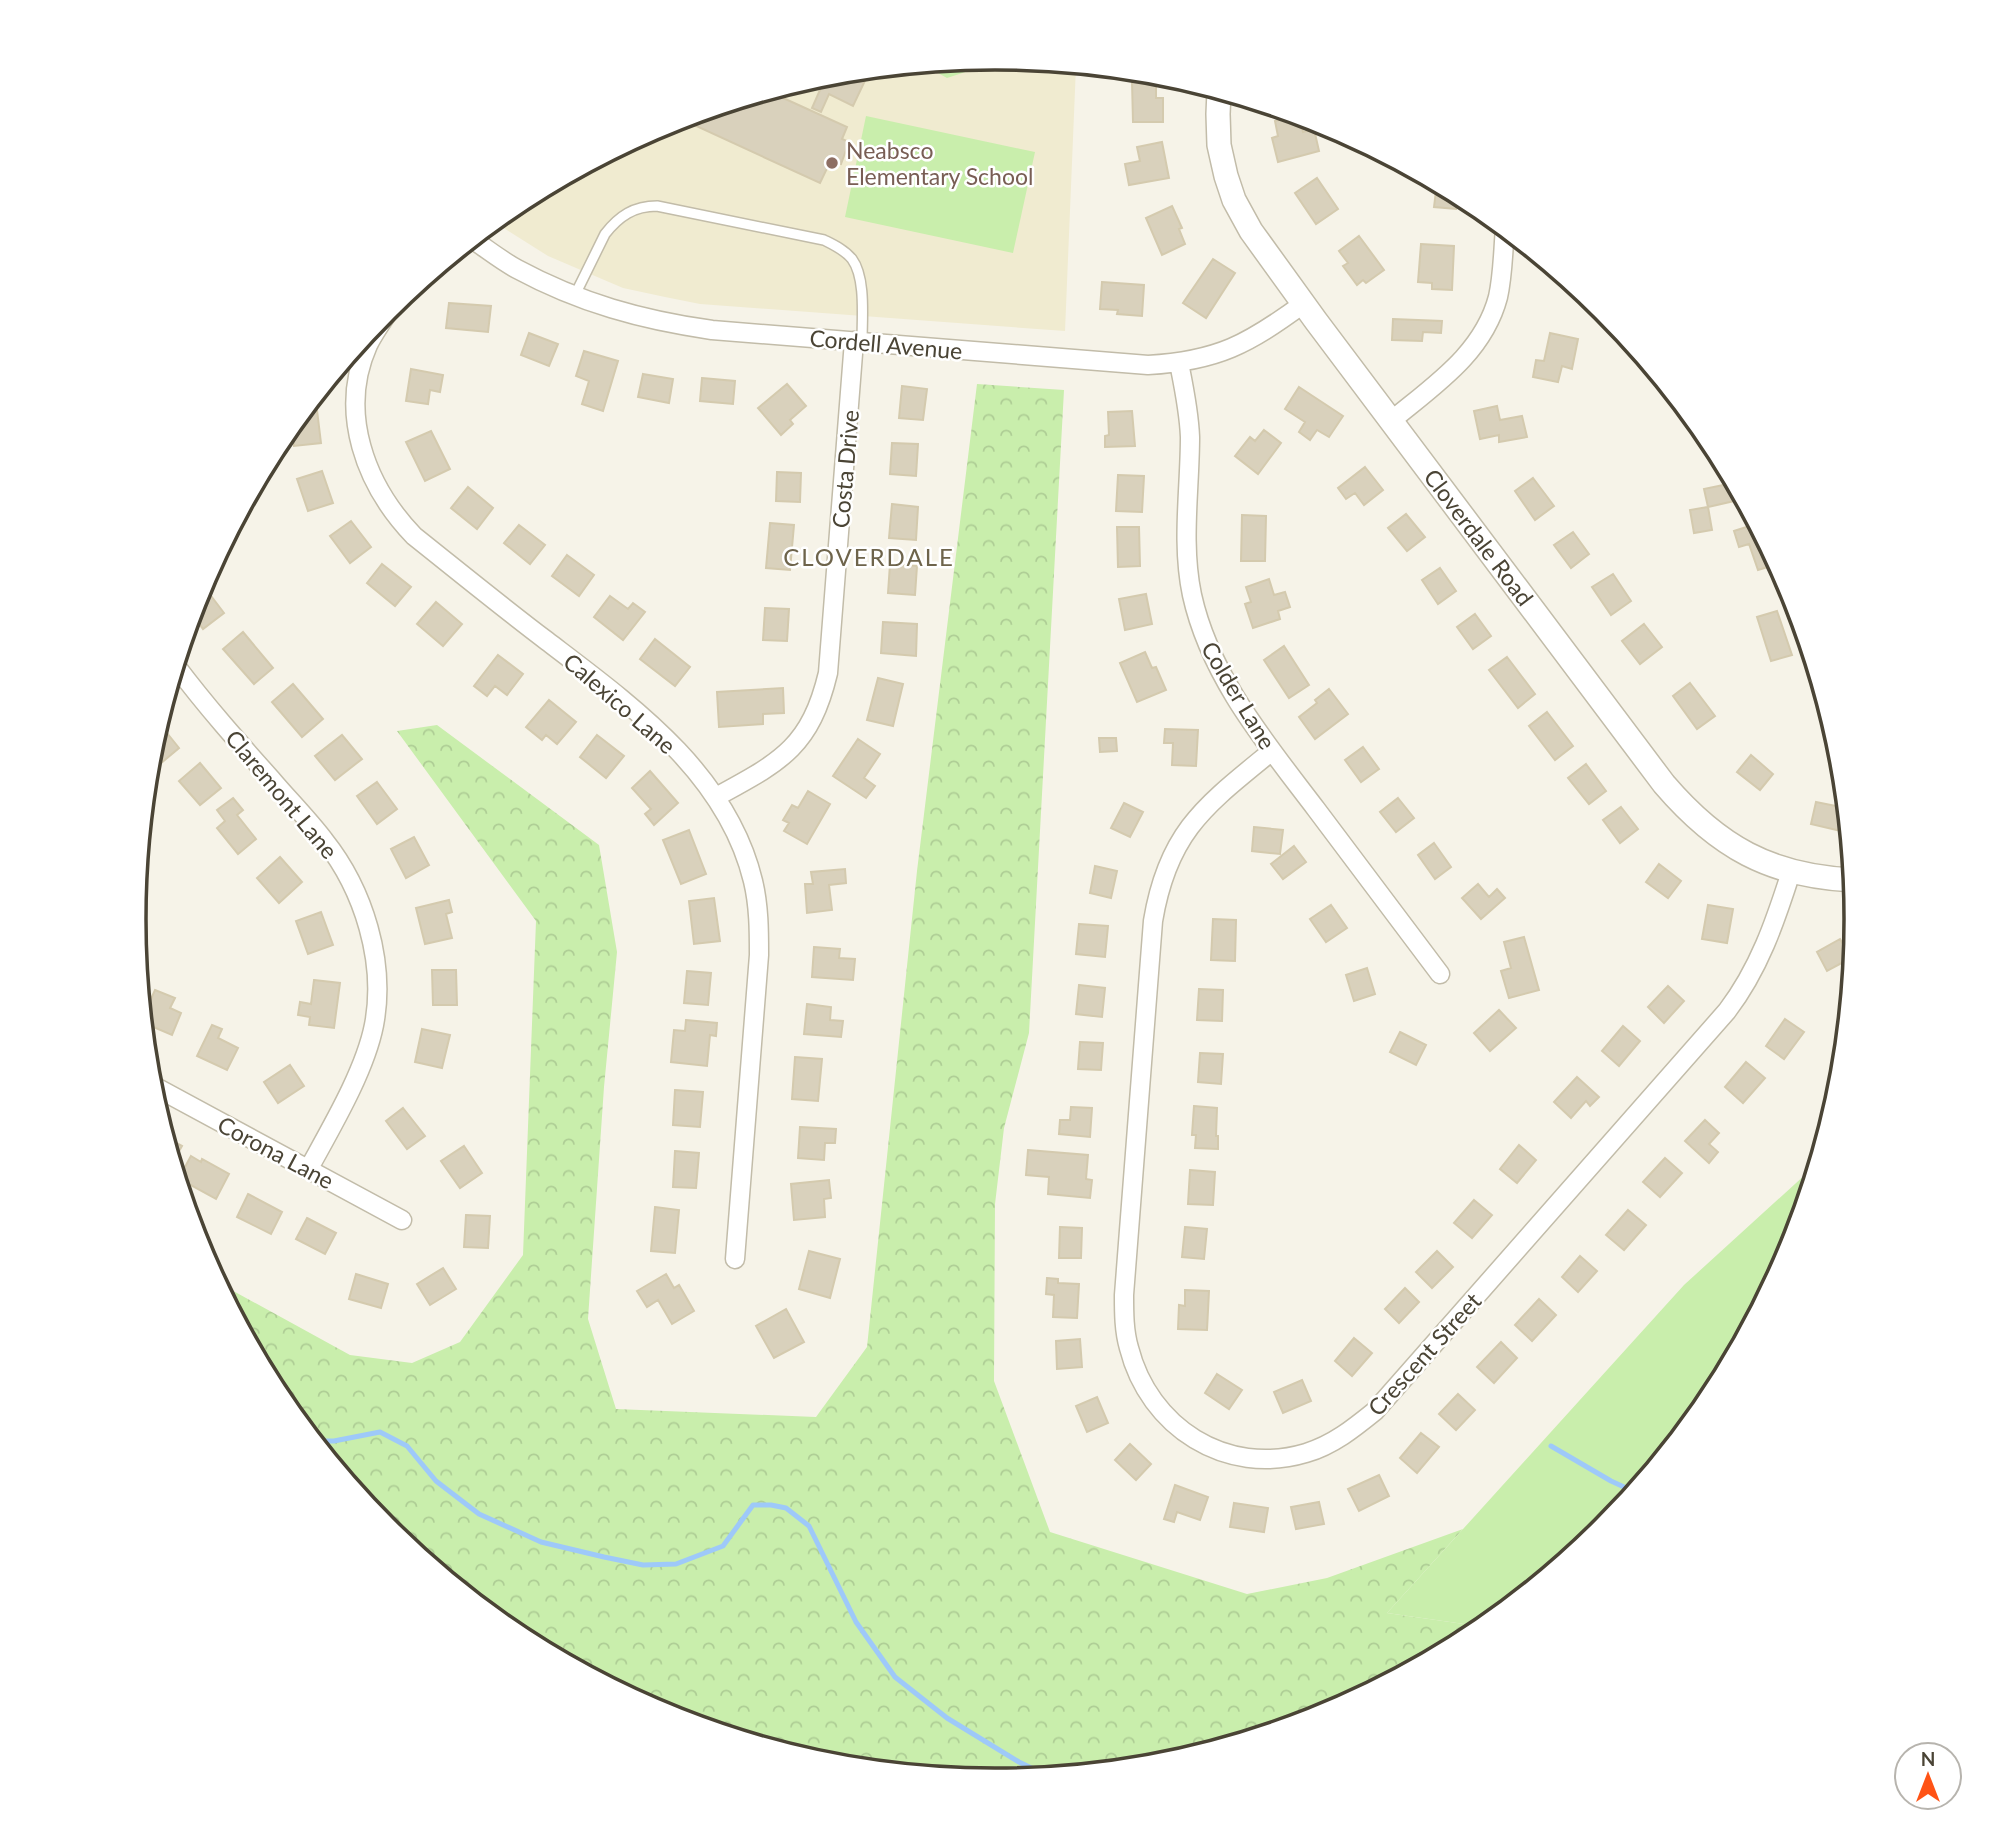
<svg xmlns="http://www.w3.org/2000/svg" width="1991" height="1839" viewBox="0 0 1991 1839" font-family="Lato,sans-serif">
<defs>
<pattern id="forest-crowns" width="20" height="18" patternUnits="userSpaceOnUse" patternTransform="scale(1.75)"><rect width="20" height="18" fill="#c9eeac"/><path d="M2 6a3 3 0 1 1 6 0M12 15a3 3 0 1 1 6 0" fill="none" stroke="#aecd95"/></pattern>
</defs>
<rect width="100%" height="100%" fill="#f6f3e8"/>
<path fill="#f0ebd0" d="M996,58L1076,66L1065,331L700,304L665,297L623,288L548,256L494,222L517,203L666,123L828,74Z"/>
<path fill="url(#forest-crowns)" d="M977,384L1064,390L1029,1033L1004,1128L995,1204L994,1381L1050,1532L1247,1594L1327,1578L1463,1529L1387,1613L1485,1627L1474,1636L1325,1716L1163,1765L996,1781L827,1765L665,1715L516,1636L386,1529L279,1398L217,1282L350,1355L412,1363L460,1342L523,1255L536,921L397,731L437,725L599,845L617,952L604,1087L588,1319L616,1409L816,1417L867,1347L917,871Z"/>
<path fill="#c9eeac" d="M996,58L1005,59L947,78L929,68L930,64Z
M866,116L1035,152L1013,253L845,217Z
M1818,1163L1791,1250L1712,1399L1605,1529L1485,1627L1387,1613L1684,1285Z"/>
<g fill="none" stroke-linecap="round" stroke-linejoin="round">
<path stroke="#9ec9f9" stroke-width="5" d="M314,1441H334L380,1432L407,1446L436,1481L479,1514L541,1542L604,1557L643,1565L676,1564L723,1546L753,1505H771L786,1508L809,1526L856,1622L895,1677L947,1718L1019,1762L1048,1776
M1551,1446L1611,1481L1635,1492"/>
</g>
<path fill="#d9d1bc" stroke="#d4caae" stroke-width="2" d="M870,70L853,106L829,94L821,112L812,108L820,90L802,82L828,74Z
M1132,81H1156V98H1163V122H1133Z
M770,92L847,127L842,139L849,142L841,164L831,160L820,183L681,119Z
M1299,115L1303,132L1314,129L1319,151L1278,162L1272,138L1278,136L1275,121Z
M1162,142L1169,178L1129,185L1125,164L1140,161L1137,147Z
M1317,178L1338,209L1316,224L1295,193Z
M1437,183L1457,194L1456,209L1434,207Z
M1172,206L1182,228L1179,229L1185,244L1162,255L1146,218Z
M1359,236L1384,270L1366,283L1363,280L1357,285L1343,266L1348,263L1339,251Z
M1421,244L1454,246L1452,290L1432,289V283L1418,282Z
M1213,259L1235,273L1206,318L1183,303Z
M1102,282L1144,285L1142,316L1117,314L1118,310L1100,309Z
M449,303L491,306L488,332L446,328Z
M1393,319L1442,321L1441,333L1423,332L1422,341L1392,340Z
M529,333L558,344L549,366L521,355Z
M1550,333L1578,339L1572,369L1562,366L1558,382L1533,377L1536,360L1544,361Z
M584,351L618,361L603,411L582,404L589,381L576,376Z
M411,369L443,375L440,392L430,390L428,404L406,401Z
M643,374L673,379L669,403L638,397Z
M702,378L735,381L733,404L700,401Z
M787,384L806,406L790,420L793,424L781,435L758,408Z
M902,386L927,389L923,420L899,418Z
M1299,387L1343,416L1329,437L1317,430L1310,440L1299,432L1305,422L1285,409Z
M1497,406L1500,420L1522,416L1527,437L1499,442V435L1480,439L1474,411Z
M317,410L321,443L294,446L292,425L303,412Z
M1132,411L1135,446L1105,447V436L1109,435L1108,412Z
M1264,430L1281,443L1258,474L1235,456L1250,437L1255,441Z
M431,431L450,469L425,481L406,442Z
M892,443L918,444L916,476L890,474Z
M1365,467L1383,490L1364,505L1355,493L1346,499L1338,488Z
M322,471L333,503L308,511L297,479Z
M777,472L801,473L800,502L776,501Z
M1118,475L1144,476L1142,512L1116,511Z
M1730,475L1743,499L1708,507L1704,489L1728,484L1726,476Z
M1533,478L1554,506L1535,520L1515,491Z
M468,487L493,508L477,529L451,508Z
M892,504L918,507L916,540L889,538Z
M1708,507L1712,530L1694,533L1690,510Z
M1406,514L1425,537L1407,551L1388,528Z
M1242,515L1266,516L1265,561H1241Z
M351,521L371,547L350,563L330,536Z
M770,523L794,525L790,570L766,568Z
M1756,524L1778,564L1758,570L1749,544L1739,547L1734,531Z
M519,525L545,545L530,564L504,543Z
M1117,527H1139L1140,566L1118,567Z
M1573,532L1589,554L1571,568L1554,545Z
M567,555L594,575L579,596L552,576Z
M382,564L411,587L395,606L367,583Z
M890,564L917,566L915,595L888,593Z
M1440,568L1456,591L1438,604L1422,580Z
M1613,574L1631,601L1611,615L1592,587Z
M1269,579L1274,595L1285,592L1290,607L1278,611L1280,619L1253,628L1245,604L1251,602L1246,587Z
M202,584L224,613L203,629L192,614Z
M1146,594L1152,624L1125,630L1119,599Z
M610,596L628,609L633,603L645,612L623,640L594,617Z
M436,602L462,624L443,646L417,624Z
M765,608L789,609L787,641L763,640Z
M1777,611L1792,655L1771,661L1757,617Z
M1475,614L1491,636L1473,649L1457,627Z
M883,622L917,624L916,656L881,653Z
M1644,624L1662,647L1640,664L1622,641Z
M243,632L273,668L254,684L223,649Z
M655,639L690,667L675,686L640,659Z
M1284,646L1309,685L1289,698L1264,660Z
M1145,652L1152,668L1156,667L1166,690L1137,702L1120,663Z
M498,655L523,674L507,695L495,686L487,696L474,686Z
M1507,657L1535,694L1518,708L1489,670Z
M878,678L903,684L893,726L867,720Z
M1690,683L1715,716L1697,729L1673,696Z
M293,684L323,719L302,737L272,702Z
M783,688L784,713L763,714V724L719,727L717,692Z
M1329,689L1348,714L1315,739L1299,717L1317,703L1315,700Z
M549,700L576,722L557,744L546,735L542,740L526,727Z
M1547,712L1573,746L1555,760L1529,726Z
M159,723L179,748L160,764L150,753Z
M1165,729L1198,730L1196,766L1172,765L1173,743H1164Z
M342,735L362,759L335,780L315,756Z
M597,735L624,756L606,778L580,757Z
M1099,738H1116L1117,751L1100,752Z
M858,739L880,754L864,778L875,786L866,798L833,776Z
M1363,747L1379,769L1361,782L1345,760Z
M1751,755L1773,774L1760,790L1737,772Z
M200,763L221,788L200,805L179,781Z
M1586,764L1606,791L1589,804L1568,778Z
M650,771L678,803L654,825L645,814L651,809L632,788Z
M377,782L397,809L377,824L357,796Z
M808,791L830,804L807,844L784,831L789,823L783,820L792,805L798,808Z
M233,798L243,810L237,815L256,839L238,854L217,828L225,821L217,810Z
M1398,798L1414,818L1396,832L1380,812Z
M1816,802L1846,808L1841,831L1811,824Z
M1124,803L1143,812L1130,837L1111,828Z
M1621,807L1638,829L1620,843L1603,820Z
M1254,827L1283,830L1280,854L1252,851Z
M689,830L706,874L681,884L663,840Z
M414,837L429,865L406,878L391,849Z
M1434,843L1451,867L1435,879L1418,855Z
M1294,846L1306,862L1283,879L1271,864Z
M280,857L302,882L279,903L257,878Z
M1659,864L1681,881L1668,898L1646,882Z
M1095,866L1117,871L1111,898L1090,893Z
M845,869L846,883L829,885L832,910L807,913L805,884H813L811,872Z
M1478,884L1489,897L1497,889L1505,898L1481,919L1462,898Z
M714,898L720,941L694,944L689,901Z
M449,900L452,912L446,914L452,938L425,944L416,908Z
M1331,905L1347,928L1326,942L1310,919Z
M1708,905L1733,909L1727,943L1702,939Z
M321,912L333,945L308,954L296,921Z
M1213,919L1236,920L1235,961L1211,960Z
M1079,924L1108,926L1105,957L1076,954Z
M1524,937L1539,990L1509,998L1501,971L1511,968L1504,942Z
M1840,939L1851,958L1827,971L1817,952Z
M814,947L840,949L839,958L855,959L853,980L812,977Z
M1367,968L1375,994L1354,1001L1346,975Z
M432,970H456L457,1005H433Z
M687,971L711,973L708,1005L684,1003Z
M314,980L340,983L334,1028L309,1025L310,1017L298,1015L300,1002L311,1004Z
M1079,985L1105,988L1102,1017L1076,1014Z
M1668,986L1684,1001L1664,1023L1648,1007Z
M1199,989L1223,990L1222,1021L1197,1020Z
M155,990L175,998L170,1008L181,1013L172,1035L144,1023L143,1017Z
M807,1004L831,1007L830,1020L843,1021L841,1037L804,1034Z
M1499,1010L1516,1028L1490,1051L1474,1033Z
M1785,1019L1804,1032L1784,1059L1766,1046Z
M686,1020L717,1023L716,1036L710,1035L707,1066L671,1062L674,1030L685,1031Z
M212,1025L222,1029L218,1038L238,1048L227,1070L197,1056Z
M1623,1026L1640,1041L1619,1066L1602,1051Z
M422,1029L450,1035L442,1068L415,1062Z
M1400,1032L1426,1045L1416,1065L1390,1052Z
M1080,1042L1103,1043L1101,1070L1078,1069Z
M1200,1053L1223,1054L1221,1084L1198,1082Z
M795,1057L822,1059L818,1101L792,1099Z
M1746,1062L1765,1078L1743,1103L1725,1087Z
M290,1065L304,1086L278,1103L264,1082Z
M1577,1077L1599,1097L1590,1106L1586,1101L1571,1118L1554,1102Z
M675,1090L703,1092L700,1127L673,1125Z
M1194,1106L1217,1108L1216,1136H1218V1149L1195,1148L1196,1135H1192Z
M1071,1107L1092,1108L1090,1137L1059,1134L1060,1120H1070Z
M403,1108L425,1136L407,1149L386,1121Z
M1705,1120L1719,1133L1709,1144L1718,1152L1709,1163L1685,1141Z
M800,1127L836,1129L835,1143H825L824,1160L798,1158Z
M165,1137L182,1146L173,1162Z
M1519,1145L1536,1160L1517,1183L1500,1169Z
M464,1146L482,1173L460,1188L441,1161Z
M1028,1150L1088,1155L1086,1179L1092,1180L1090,1198L1048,1194L1049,1177L1026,1175Z
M675,1151L699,1153L696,1188L673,1187Z
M191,1156L201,1162L202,1159L229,1174L216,1199L187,1183L189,1181L180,1176Z
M1665,1158L1682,1173L1660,1197L1643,1182Z
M1190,1170L1215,1172L1213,1205L1188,1204Z
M829,1180L831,1198L824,1199L825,1217L794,1220L791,1184Z
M248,1194L282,1212L271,1234L237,1217Z
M1474,1200L1492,1215L1472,1238L1454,1223Z
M655,1207L679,1210L675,1253L651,1251Z
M1628,1210L1646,1225L1624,1250L1606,1235Z
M466,1215L490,1216L488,1248L464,1247Z
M307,1218L336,1233L325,1254L296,1239Z
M1060,1227L1082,1228L1081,1258H1059Z
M1185,1227L1207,1229L1204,1259L1182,1257Z
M809,1251L840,1259L830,1298L799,1289Z
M1437,1251L1453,1267L1432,1288L1416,1272Z
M1580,1256L1597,1271L1578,1292L1562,1277Z
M443,1268L456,1289L430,1305L417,1284Z
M356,1274L388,1284L381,1308L349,1299Z
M666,1274L674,1288L679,1285L694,1311L672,1324L658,1300L647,1307L637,1291Z
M1047,1278L1058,1279V1283L1079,1284L1077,1318L1053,1317L1054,1295L1046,1294Z
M1405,1288L1419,1302L1399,1323L1385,1309Z
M1185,1290L1209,1291L1207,1330L1178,1329L1179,1305L1185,1306Z
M1539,1299L1556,1315L1532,1341L1515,1325Z
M786,1309L804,1342L774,1358L756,1326Z
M1354,1338L1372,1353L1352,1376L1335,1361Z
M1080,1339L1082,1367L1057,1369L1056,1341Z
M1501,1342L1517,1358L1494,1383L1477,1367Z
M1217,1374L1242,1390L1229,1409L1205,1393Z
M1302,1380L1311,1401L1283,1413L1274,1392Z
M1458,1394L1475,1410L1456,1430L1439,1414Z
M1097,1397L1108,1423L1087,1432L1076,1406Z
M1421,1433L1439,1447L1417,1473L1400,1458Z
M1130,1444L1151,1464L1136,1480L1115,1460Z
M1379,1475L1389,1496L1359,1511L1348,1489Z
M1175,1485L1208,1497L1200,1520L1177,1512L1174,1522L1164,1519Z
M1319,1502L1324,1524L1296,1529L1291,1507Z
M1234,1503L1268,1508L1264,1532L1230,1527Z"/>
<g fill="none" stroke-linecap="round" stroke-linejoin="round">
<defs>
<path id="service" d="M574,297L605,234C619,216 634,206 657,206L824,240C834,245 845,250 852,259C866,278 862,318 862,341"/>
<path id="minor" d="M472,239C487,249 502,261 517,269C580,303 642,320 712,330L1148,365C1218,361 1248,344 1303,304
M394,304C385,317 375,331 368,345C338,412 365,485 414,536C458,571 502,607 547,641C631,705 727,773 753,881C759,906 759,931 759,955L735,1259
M1179,363C1184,388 1189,411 1190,437C1190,489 1181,543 1192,595C1210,677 1266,743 1316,809C1357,864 1399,919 1440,974
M1391,421C1433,386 1483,354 1498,297C1503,275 1503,251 1505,228
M176,666C206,706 239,743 272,780C289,800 308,819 324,840C364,890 386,962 374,1025C365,1071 331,1128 308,1170
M1272,751C1206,805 1168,831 1153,921L1124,1295C1124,1313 1124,1331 1129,1348C1149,1427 1226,1477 1306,1453C1333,1445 1354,1428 1375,1411L1727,1011C1759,969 1775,922 1791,872
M716,797C780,762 810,748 828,673L854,341
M150,1084L402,1220"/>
<path id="tertiary" d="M1219,91L1218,114L1219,145L1226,176L1234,200L1251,231L1316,321L1664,784C1718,847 1770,876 1853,880"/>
</defs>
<use href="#service" stroke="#c2bca9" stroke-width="12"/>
<use href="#minor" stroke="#c2bca9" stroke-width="21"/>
<use href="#tertiary" stroke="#c2bca9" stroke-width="26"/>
<use href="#service" stroke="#fff" stroke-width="9"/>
<use href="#minor" stroke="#fff" stroke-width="18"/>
<use href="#tertiary" stroke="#fff" stroke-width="23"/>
</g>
<circle fill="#8d6e63" stroke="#fff" stroke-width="2.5" cx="832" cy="163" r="7"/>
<g text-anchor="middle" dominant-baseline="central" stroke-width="5" stroke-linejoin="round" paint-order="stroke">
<g font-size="23" fill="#785e54" stroke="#fff" text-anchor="start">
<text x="846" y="150">Neabsco<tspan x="846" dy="26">Elementary School</tspan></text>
</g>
<g font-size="23" fill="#4a4435" stroke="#fff">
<text transform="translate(886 344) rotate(5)">Cordell Avenue</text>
<text transform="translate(845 469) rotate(-85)">Costa Drive</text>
<text transform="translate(1479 537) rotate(53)">Cloverdale Road</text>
<text transform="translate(1239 695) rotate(59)">Colder Lane</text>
<text transform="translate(620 703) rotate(41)">Calexico Lane</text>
<text transform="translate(282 794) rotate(50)">Claremont Lane</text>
<text transform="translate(276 1152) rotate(28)">Corona Lane</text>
<text transform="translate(1424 1354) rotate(-48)">Crescent Street</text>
</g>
<g font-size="24" letter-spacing="2" fill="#6e644b" stroke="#fff">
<text x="869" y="556">CLOVERDALE</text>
</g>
</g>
<path d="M0 0H1991V1839H0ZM146 919a849 849 0 1 1 1698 0a849 849 0 1 1-1698 0Z" fill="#fff" fill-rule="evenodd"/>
<path fill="none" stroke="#4a4435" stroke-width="3.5" d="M146 919a849 849 0 1 1 1698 0a849 849 0 1 1-1698 0Z"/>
<g transform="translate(1928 1776)"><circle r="33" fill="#ffffff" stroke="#b7b4ae" stroke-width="2"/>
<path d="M0-5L12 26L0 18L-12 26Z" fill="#ff5315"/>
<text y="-10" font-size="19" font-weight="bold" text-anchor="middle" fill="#4a4435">N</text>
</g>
</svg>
